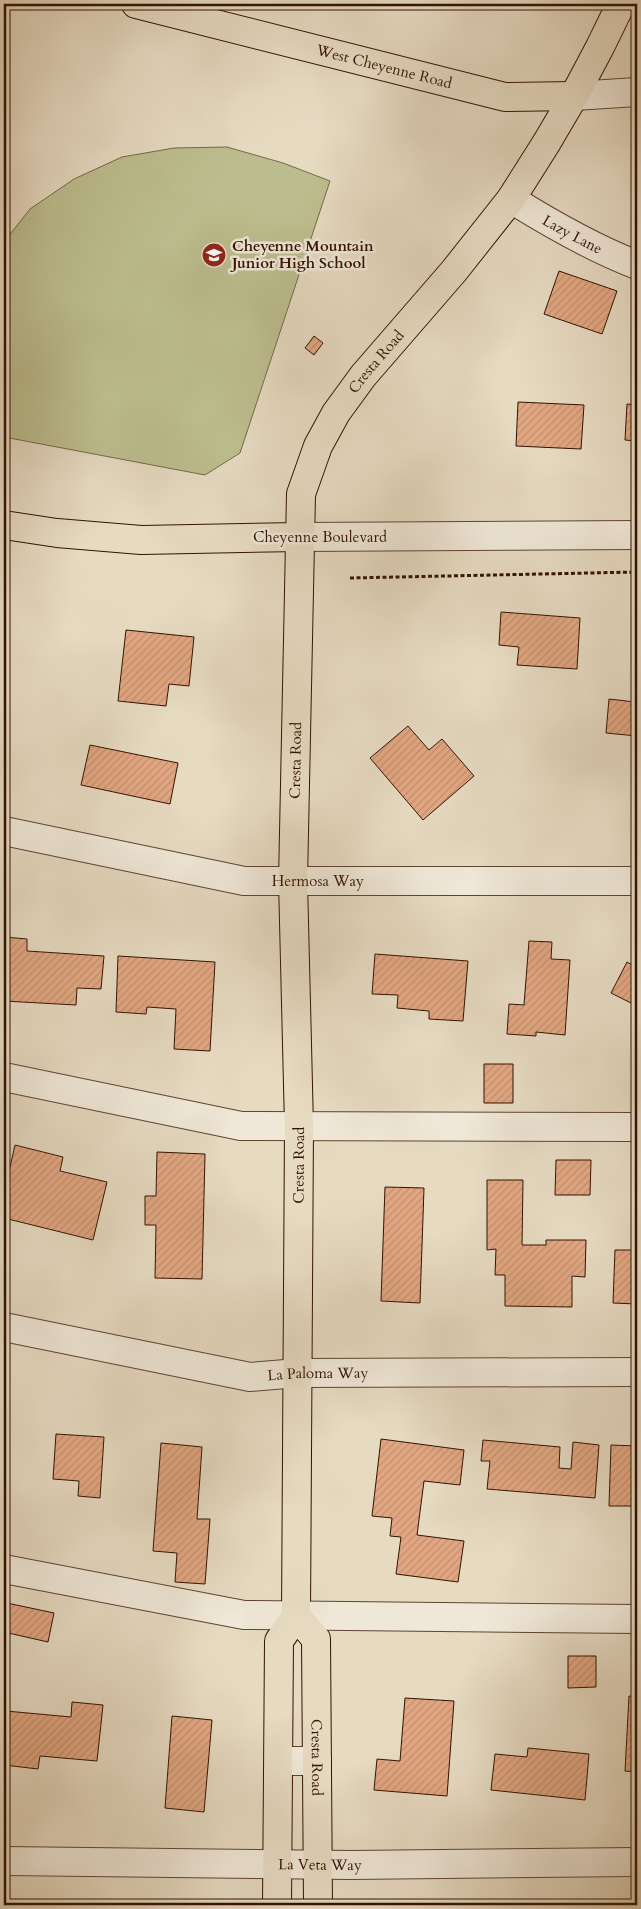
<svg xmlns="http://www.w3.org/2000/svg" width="641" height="1909" viewBox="0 0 641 1909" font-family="Cardo,serif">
<defs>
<pattern id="building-hatch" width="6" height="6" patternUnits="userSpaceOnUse" patternTransform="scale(1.25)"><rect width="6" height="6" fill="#e2a782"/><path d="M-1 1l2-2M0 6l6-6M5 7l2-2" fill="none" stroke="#c28f6f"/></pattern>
</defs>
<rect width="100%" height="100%" fill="#e6dac1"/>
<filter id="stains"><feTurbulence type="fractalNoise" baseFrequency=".004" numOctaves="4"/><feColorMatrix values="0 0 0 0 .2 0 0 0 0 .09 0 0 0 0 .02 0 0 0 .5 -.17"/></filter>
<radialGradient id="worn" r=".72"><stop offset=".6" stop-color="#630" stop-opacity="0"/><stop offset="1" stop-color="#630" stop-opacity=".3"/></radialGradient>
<path fill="#bcbd8e" stroke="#776848" d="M227,147L283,163L330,181L240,453L205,475L4,437V242L30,209L74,179L122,157L174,148Z"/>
<path fill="url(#building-hatch)" stroke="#321202" d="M559,271L617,291L602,334L544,314Z
M314,336L323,343L314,355L305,348Z
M518,402L584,405L581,449L516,446Z
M627,404L637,405V441L625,440Z
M501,612L580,618L577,669L517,665L519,647L499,645Z
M126,630L194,637L189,686L169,684L166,706L118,701Z
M637,679V736L606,733L609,699L635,702Z
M408,726L429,750L442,739L474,776L423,820L370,758Z
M90,745L178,763L170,804L81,785Z
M4,937L27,939V951L104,956L101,989L77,988L76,1005L4,1001Z
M529,941L552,942L551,959L570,960L565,1035L536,1032V1036L507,1034L509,1004L524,1005Z
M375,954L468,961L463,1021L429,1019V1011L397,1008L398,995L372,994Z
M118,956L215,962L210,1051L174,1049L176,1009L147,1007L146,1014L116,1012Z
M627,962L637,968V1006L611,993Z
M484,1064H513V1103H484Z
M15,1145L63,1157L60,1171L107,1182L93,1240L4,1218V1193Z
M157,1152L205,1154L202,1279L155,1278L156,1225H145V1196H156Z
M556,1160H591L590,1195H555Z
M487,1180H523L522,1245H546V1240H586L585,1277L572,1276V1307L505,1306V1275H495L496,1249L487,1250Z
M385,1187L424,1188L420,1303L381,1301Z
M615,1250H637V1304L613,1303Z
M56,1434L104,1437L100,1498L78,1496L79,1481L53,1479Z
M381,1439L464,1450L460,1485L424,1481L417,1535L464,1541L458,1582L396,1574L401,1537L390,1536L392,1518L372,1516Z
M483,1440L560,1447L559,1468L571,1469L573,1442L599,1445L595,1498L487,1489L490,1461H481Z
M161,1443L202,1447L197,1519H210L205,1584L175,1582L177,1553L153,1551Z
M611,1445L637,1446V1506H609Z
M7,1603L54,1613L48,1642L4,1632V1620Z
M568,1656H596V1687L568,1688Z
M629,1696L637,1697V1772L625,1771Z
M405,1698L454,1701L447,1796L374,1790L377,1759L400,1761Z
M72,1702L103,1705L97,1761L40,1756L38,1769L4,1765L6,1711L71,1717Z
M172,1716L212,1720L204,1812L165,1808Z
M528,1748L589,1754L585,1800L491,1790L495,1754L527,1757Z"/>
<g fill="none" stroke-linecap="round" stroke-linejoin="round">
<defs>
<g id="minor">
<path d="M574,96L637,92"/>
<path id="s1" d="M511,199C551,224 593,248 637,265"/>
<path d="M300,537L637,535"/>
<path id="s2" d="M4,831L244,881H637"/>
<path d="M4,1077L241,1126L637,1127"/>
<path id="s3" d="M4,1327L250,1377L298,1373L637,1372"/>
<path d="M4,1569L244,1615L637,1619"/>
<path d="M279,1761H317"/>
<path id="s4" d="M4,1861L351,1865L637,1862"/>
</g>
<g id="major">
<path id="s5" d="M136,4L505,97L574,96"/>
<path d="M4,525L57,533L141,540L300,537"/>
<path id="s6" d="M296,1616L316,1639L318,1905"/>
<path id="s7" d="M277,1905L279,1641L296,1616L299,1126L293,881L301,494L318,446L336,413L363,376L454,271L511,199L547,142L574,96L600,47L621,4"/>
</g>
</defs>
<use href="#minor" stroke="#5f4432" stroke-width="30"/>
<use href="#major" stroke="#321202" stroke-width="30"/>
<path stroke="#321202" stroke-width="3" stroke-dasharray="4 2.5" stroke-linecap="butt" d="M350,578L637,572"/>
<use href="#minor" stroke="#efe7d7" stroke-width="28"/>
<use href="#major" stroke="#e6dac1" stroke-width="28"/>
</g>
<defs>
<symbol id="school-disc" viewBox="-11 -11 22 22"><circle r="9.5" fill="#8f2418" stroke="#efe7d7"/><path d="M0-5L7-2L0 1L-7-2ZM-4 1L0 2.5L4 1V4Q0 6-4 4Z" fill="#fff"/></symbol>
</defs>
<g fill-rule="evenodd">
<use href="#school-disc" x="200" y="241" width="28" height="28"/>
</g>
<g text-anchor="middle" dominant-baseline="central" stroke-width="5" stroke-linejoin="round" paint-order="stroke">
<g font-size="15" fill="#321202" stroke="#efe7d7">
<text stroke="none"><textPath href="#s5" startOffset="256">West Cheyenne Road</textPath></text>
<text stroke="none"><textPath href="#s1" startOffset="71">Lazy Lane</textPath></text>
<text stroke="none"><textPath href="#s7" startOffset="1570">Cresta Road</textPath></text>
<text x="320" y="537">Cheyenne Boulevard</text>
<text stroke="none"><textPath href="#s7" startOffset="1150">Cresta Road</textPath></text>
<text stroke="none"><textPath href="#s2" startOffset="319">Hermosa Way</textPath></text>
<text stroke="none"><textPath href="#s7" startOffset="745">Cresta Road</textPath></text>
<text stroke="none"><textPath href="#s3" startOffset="319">La Paloma Way</textPath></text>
<text stroke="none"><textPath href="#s6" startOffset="149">Cresta Road</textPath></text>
<text stroke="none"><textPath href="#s4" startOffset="316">La Veta Way</textPath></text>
</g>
<g font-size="15" font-weight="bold" fill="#321202" stroke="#efe7d7" text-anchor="start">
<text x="232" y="246">Cheyenne Mountain<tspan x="232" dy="17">Junior High School</tspan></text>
</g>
</g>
<rect width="641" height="1909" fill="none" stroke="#e6dac1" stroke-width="20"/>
<rect x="5" y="5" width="631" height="1899" fill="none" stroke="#321202" stroke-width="2.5"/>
<rect x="10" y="10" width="621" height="1889" fill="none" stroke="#321202"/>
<rect width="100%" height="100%" filter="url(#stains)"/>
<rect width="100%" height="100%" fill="url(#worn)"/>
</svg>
